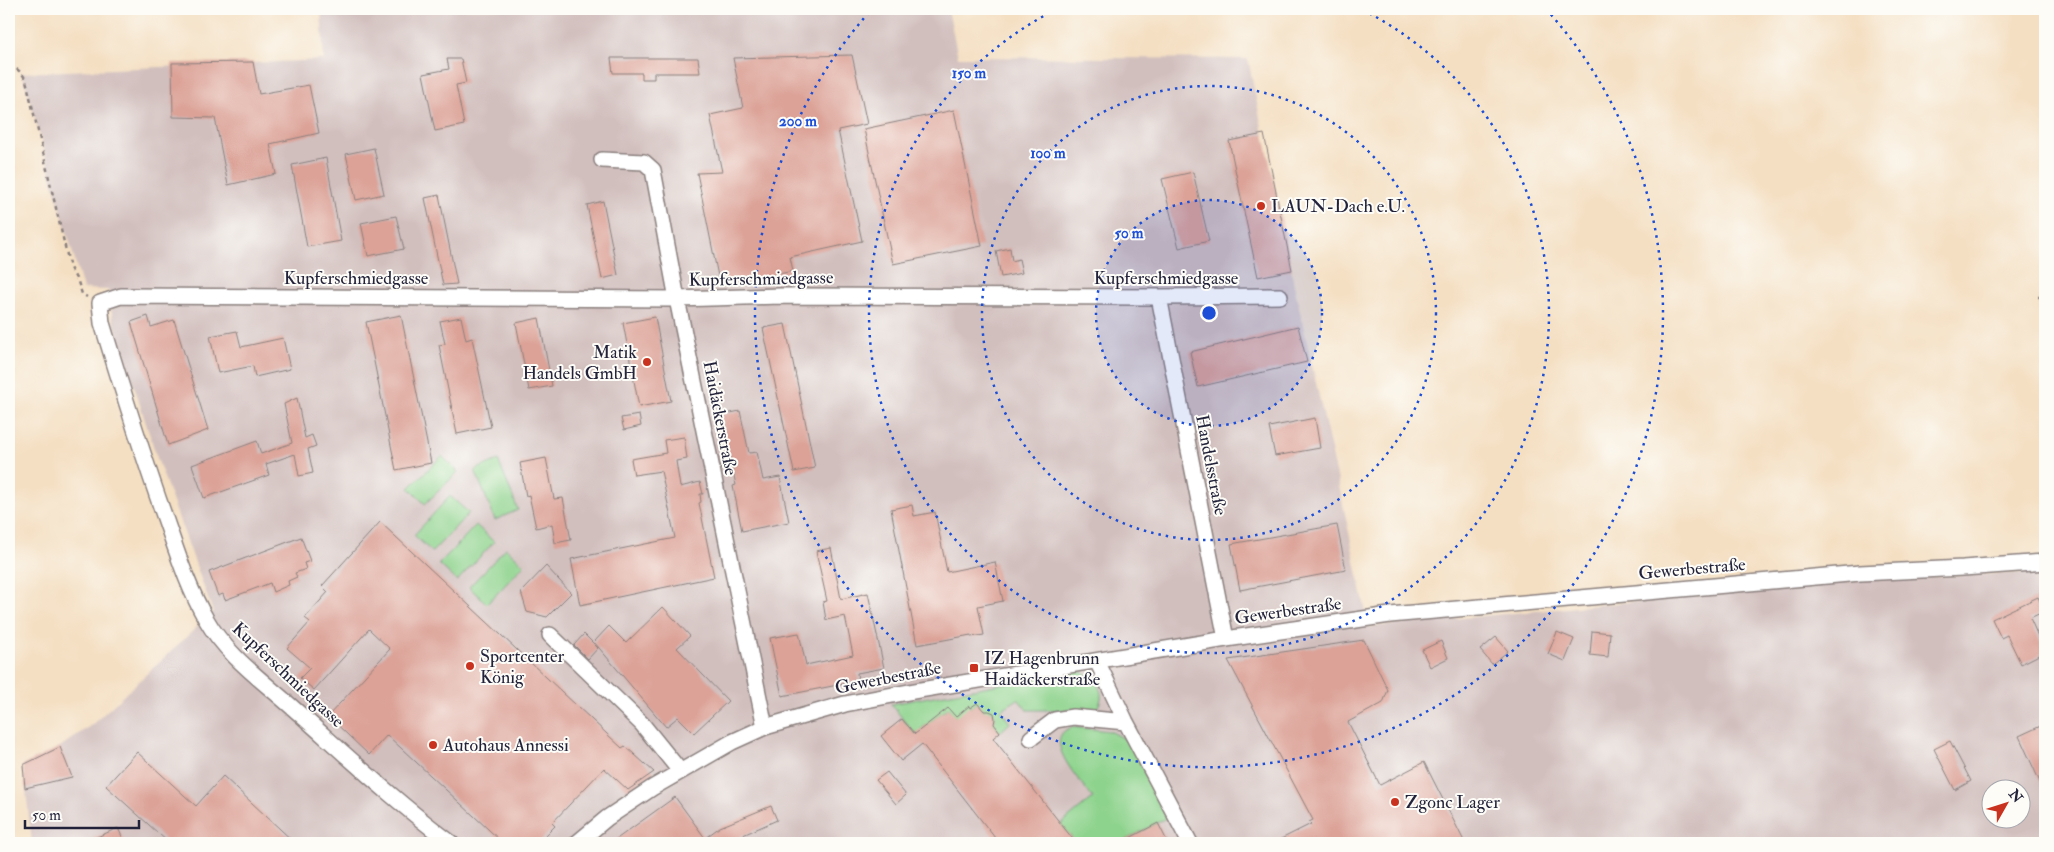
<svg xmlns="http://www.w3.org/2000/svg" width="2054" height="852" viewBox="0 0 2054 852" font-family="'IM FELL Double Pica',serif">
<rect width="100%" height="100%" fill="#fdfcf7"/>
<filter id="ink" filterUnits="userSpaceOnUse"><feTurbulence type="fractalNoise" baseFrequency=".02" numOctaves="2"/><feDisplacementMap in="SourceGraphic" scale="10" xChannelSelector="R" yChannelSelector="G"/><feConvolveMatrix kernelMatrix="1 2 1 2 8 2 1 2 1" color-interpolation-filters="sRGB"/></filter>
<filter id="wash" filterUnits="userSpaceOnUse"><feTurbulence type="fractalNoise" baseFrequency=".0096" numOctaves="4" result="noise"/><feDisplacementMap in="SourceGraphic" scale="20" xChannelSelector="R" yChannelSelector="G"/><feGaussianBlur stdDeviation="1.12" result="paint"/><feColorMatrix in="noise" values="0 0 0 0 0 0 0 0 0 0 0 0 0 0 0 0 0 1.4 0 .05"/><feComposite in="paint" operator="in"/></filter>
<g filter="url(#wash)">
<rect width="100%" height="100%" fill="#f4dfc2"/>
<path fill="#d1bfbe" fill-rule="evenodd" d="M321,9H948L958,57L1248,59L1294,285L1338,481L1369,627L1868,579L2045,572V843H32L23,765L60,747L93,724L213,612L158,461L113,320L108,290L83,289L22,73L324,60ZM1992,790H2022V820H1992Z"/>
<path fill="#8ed38d" stroke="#587a64" d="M442,456L458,472L425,504L409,488Z
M498,460L518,510L495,520L475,470Z
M450,496L469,513L432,552L414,535Z
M476,525L494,542L457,581L439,564Z
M506,548L524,565L487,604L469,587Z
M1077,670C1093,677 1109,690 1097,708L1091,710H1027L1018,699L1001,710L1010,723L1000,732L993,723L995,719L994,713L989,711L985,712L977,703L970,708L969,706L957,719L948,708L915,734L891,704Z
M1073,727L1110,731L1129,741L1168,817L1120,843H1076L1061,824L1093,798C1083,784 1037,737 1073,727Z"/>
<g id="blocks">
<path fill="#dca297" d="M852,55L867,124L838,130L862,241L790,257L793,271L720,286L697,173L722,172L710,115L743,108L733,58Z
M611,58H698L700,73H654V79H642V73H613Z
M447,59H461L466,83L456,85L464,125L435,131L423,74L449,69Z
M253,62L259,94L309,85L319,133L270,144L276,174L228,185L215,118L173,117L172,63Z
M954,110L982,246L893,264L864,129Z
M1264,134L1292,270L1258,277L1229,141Z
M374,148L384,194L356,200L346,154Z
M326,158L341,241L307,247L292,165Z
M1193,172L1209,241L1179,248L1162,179Z
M439,195L457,284L443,285L425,198Z
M603,201L618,275L602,279L587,205Z
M396,216L404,249L368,256L361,223Z
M1010,248L1012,261L1019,259L1022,273L1001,277L996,251Z
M401,315L431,463L396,470L366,322Z
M148,316L151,327L174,320L208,430L168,445L131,322Z
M461,317L466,340L472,338L491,427L457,434L439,345L445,344L440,321Z
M655,317L671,401L639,407L623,323Z
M539,318L552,386L529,390L516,323Z
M785,324L815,468L794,472L763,328Z
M1298,326L1307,362L1198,387L1190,352Z
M237,331L241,347L283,338L290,369L255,377L253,366L218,373L210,336Z
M297,398L305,438L312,435L316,446L308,449L313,473L299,476L295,454L266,464L269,475L204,498L192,465L257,441L261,454L292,443L284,404Z
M740,411L749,453L757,452L763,480L780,477L789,522L742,531L733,486L736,485L721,415Z
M639,415L641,426L624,430L621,418Z
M1315,418L1320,448L1275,456L1269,427Z
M684,437L687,459L676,461L680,487L700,482L703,494H700L701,502L699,503L714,577L580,605L571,559L675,538L661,471L634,475L631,459L666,453L664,440Z
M546,458L554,499L563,498L571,540L555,543L552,524L536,528L529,495L526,496L520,463Z
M912,505L914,516L935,512L947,572L995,562L1003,601L978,606L984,635L971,637V635L917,645L891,509Z
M380,522L622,748L625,746L654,772L628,790L604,768L552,823L555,826L538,843H503L387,735L369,755L328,716L390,649L369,629L314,690L300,678L310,668L287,648L310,622L305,618L328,592L322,586Z
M1337,525L1346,570L1240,590L1231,544Z
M301,537L310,561L304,563L306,569L295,573L297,577L288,581L289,585L273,592L270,583L225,600L223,594L218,596L209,572Z
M831,548L841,599L868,593L884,668L857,673L858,681L782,696L770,638L799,633L806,665L853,655L845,616L826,620L823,602L827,601L816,551Z
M546,566L571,593L547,617L527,612L521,592Z
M2038,597L2045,611L2030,618L2045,652L2021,664L2007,635L2001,638L1992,619Z
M663,607L690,636L677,648L728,701L694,733L678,717L666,727L594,642L609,626L626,643Z
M1592,631L1610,633L1608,657L1590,655Z
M1557,632L1574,639L1565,661L1548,654Z
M584,634L598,648L588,659L574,645Z
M1496,637L1508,651L1492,664L1480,650Z
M1364,640L1388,690L1383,703L1348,722L1380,785L1424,762L1465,843H1273L1311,824L1309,822L1313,820L1228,660Z
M1441,641L1448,658L1430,667L1422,650Z
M977,703L984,711H989L994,713L995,719L994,724L1000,732L993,738L1076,843H999L922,744L901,761L881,736L902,719L915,734L948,708L956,717L969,706L970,708Z
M2045,724V793L2019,736Z
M1950,741L1971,781L1955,790L1934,749Z
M60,747L72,777L25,788L23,765Z
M137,752L196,806L223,776L295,843H169L106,786Z
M887,772L906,795L896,804L876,780Z
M675,797L705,838L720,827L771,806L777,820L725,843H611Z
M1158,823L1168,843H1120Z
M118,828L125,843H83Z"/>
</g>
</g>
<g filter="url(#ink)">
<use href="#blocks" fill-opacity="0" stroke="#8b807e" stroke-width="1"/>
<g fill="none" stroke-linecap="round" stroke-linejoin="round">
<defs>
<path id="minor" d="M602,160L644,162L653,170L677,299L765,727
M1159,297L1226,639
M550,635L642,724L680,771
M1097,661L1126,722L1190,843
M1031,738L1055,720L1073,717L1126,722
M451,843C396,802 345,754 293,708C263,681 226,655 206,619C188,588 177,552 165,518C142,453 122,389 102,323L100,303L121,296L677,299L781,296L1159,297L1280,296
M577,843L607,818L652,788L732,742L765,727L845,704L914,691L1226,639L1390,615L1860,573L1963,568L2045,562"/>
</defs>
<use href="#minor" stroke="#8b807e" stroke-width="18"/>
<path stroke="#8b807e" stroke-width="2.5" stroke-dasharray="4 4" stroke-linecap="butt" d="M9,67C17,67 22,73 26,80L70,268L78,282L82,294L87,297
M2038,297H2045"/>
<use href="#minor" stroke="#fff" stroke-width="15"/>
</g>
</g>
<circle cx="1209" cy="313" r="113" fill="#1d4ed8" fill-opacity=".12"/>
<g fill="none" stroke="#1d4ed8" stroke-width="2.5" stroke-dasharray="2.5 5">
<circle cx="1209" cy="313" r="113"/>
<circle cx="1209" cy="313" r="227"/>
<path d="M1363 10A340 340 0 1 1 1055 10"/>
<path d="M1546 9A454 454 0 1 1 872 9"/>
</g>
<g fill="#c8321e" stroke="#fdfcf7" stroke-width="2">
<circle cx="1261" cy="206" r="5"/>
<circle cx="647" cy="362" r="5"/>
<circle cx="470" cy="666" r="5"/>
<rect x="969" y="663" width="10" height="10" rx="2.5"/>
<circle cx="433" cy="745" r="5"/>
<circle cx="1395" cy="802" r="5"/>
</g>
<g text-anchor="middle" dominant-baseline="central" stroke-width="4" stroke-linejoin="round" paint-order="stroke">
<g font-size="18" fill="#22223b" stroke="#fdfcf7" text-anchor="start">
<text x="1271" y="206">LAUN-Dach e.U.</text>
<text x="637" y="352" text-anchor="end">Matik<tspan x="637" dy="21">Handels GmbH</tspan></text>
<text x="480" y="656">Sportcenter<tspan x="480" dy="21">König</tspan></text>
<text x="984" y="658">IZ Hagenbrunn<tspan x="984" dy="21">Haidäckerstraße</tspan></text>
<text x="443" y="745">Autohaus Annessi</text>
<text x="1405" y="802">Zgonc Lager</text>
</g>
<g font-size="18" fill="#22223b" stroke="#fdfcf7">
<text x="356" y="278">Kupferschmiedgasse</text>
<text x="1166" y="278">Kupferschmiedgasse</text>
<text transform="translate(761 279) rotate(-1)">Kupferschmiedgasse</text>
<text transform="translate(720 418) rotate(79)">Haidäckerstraße</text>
<text transform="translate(1211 465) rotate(79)">Handelsstraße</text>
<text transform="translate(1692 569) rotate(-5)">Gewerbestraße</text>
<text transform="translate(1288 611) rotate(-8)">Gewerbestraße</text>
<text transform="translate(288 675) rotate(43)">Kupferschmiedgasse</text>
<text transform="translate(888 678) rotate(-11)">Gewerbestraße</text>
</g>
</g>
<circle cx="1209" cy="313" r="8" fill="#1d4ed8" stroke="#fdfcf7" stroke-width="2.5"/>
<g font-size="15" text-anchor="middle" font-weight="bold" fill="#1d4ed8" stroke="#fdfcf7" stroke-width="4" stroke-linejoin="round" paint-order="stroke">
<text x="969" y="78">150 m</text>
<text x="798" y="126">200 m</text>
<text x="1048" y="158">100 m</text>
<text x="1129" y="238">50 m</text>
</g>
<rect width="2054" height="852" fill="none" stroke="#fdfcf7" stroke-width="30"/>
<g transform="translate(2006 804) rotate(51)"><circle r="24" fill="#fdfcf7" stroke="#a5a5ac"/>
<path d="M0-4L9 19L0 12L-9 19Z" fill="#c8321e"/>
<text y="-8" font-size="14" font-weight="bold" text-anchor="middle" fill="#22223b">N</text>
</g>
<path d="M25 820v8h114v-8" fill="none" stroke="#22223b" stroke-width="2.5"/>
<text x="32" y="820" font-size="15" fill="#22223b" stroke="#fdfcf7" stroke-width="4" paint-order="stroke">50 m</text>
</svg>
